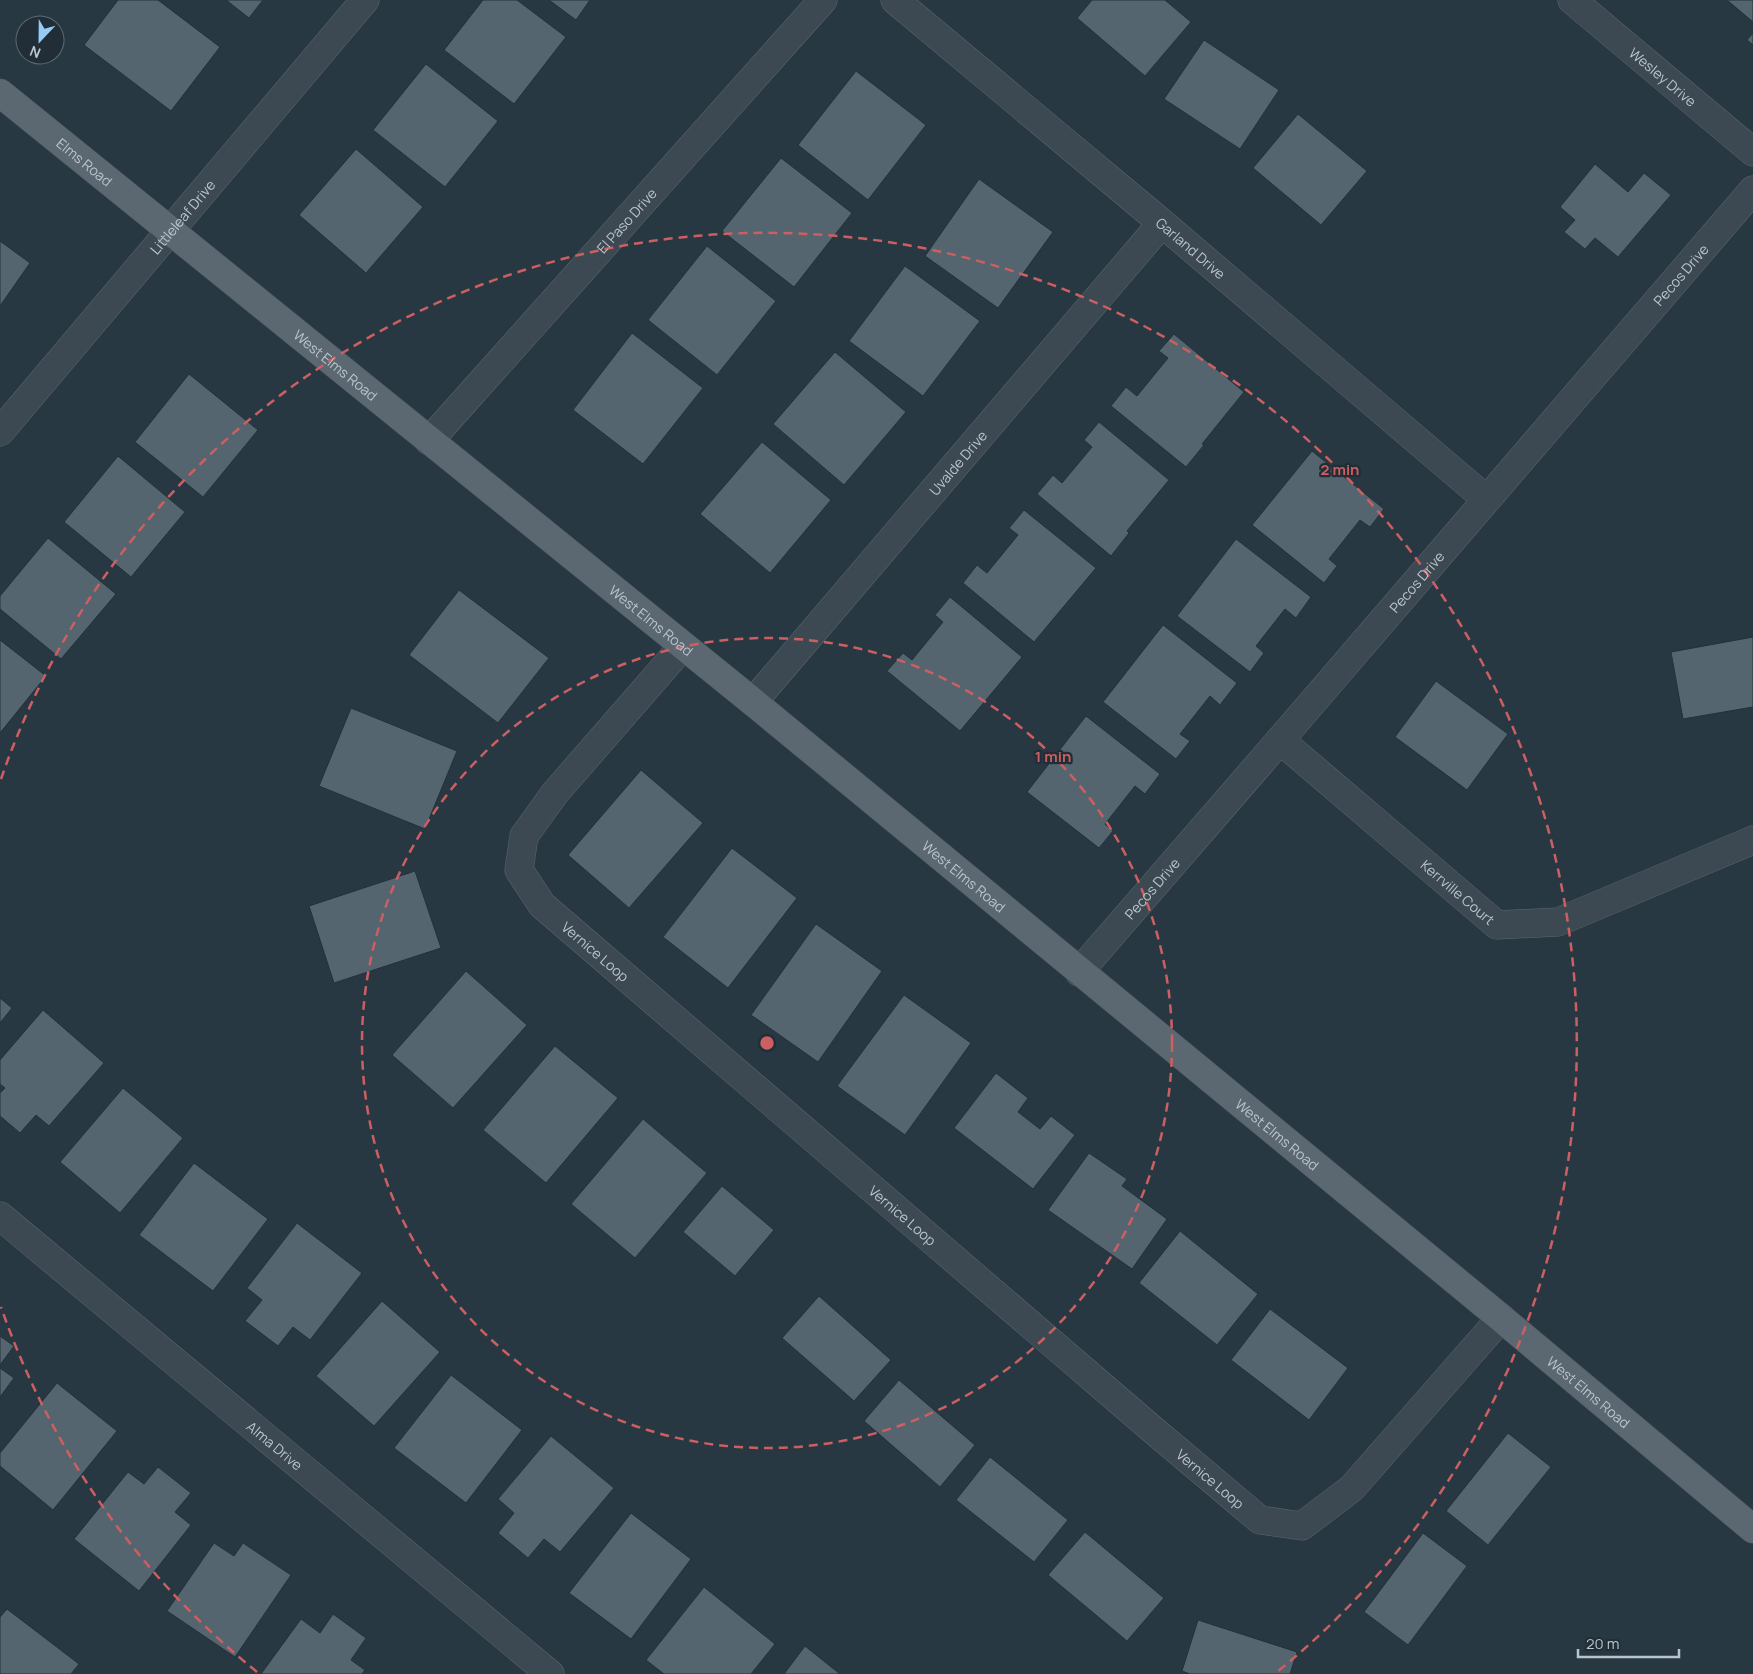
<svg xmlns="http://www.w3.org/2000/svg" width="1753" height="1674" viewBox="0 0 1753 1674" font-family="Manrope,sans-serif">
<rect width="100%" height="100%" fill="#283842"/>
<path fill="#54656f" stroke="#233039" d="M118,0H158L220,47L171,111L84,45Z
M226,0H263L249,18Z
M483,0H517L566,37L514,104L444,50Z
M549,0H590L576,20Z
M1092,0H1165L1191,22L1145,76L1077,18Z
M1727,0H1753V22Z
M1753,33V45L1747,40Z
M1204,40L1279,90L1240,149L1164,99Z
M426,64L498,121L445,187L373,130Z
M856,71L926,125L868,200L798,145Z
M1298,114L1367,171L1321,225L1253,168Z
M356,149L423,207L366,273L299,215Z
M781,158L852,213L794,287L722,231Z
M1595,164L1628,192L1644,173L1671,195L1618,257L1595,238L1585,249L1564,232L1575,220L1560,207Z
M979,179L1053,232L998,308L925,256Z
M0,241L30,263L0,306Z
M707,246L776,301L717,375L648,320Z
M905,266L980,321L923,396L849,341Z
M632,333L703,388L643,464L573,410Z
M1174,334L1244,392L1202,444L1204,445L1186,467L1111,406L1126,387L1137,396L1168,358L1159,351Z
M835,352L906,412L844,485L773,424Z
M189,374L258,430L203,497L135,442Z
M1099,422L1169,480L1127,531L1129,533L1111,556L1037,494L1053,475L1062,483L1092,447L1084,440Z
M762,442L831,500L770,573L700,514Z
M1312,451L1384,509L1370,527L1360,520L1329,559L1337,566L1324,583L1252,525Z
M118,456L185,512L131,577L64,522Z
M1024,510L1096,568L1034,642L963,583L977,565L987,573L1018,535L1009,528Z
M48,538L116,594L61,659L0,609V596Z
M1236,539L1311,597L1296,618L1285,609L1256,646L1264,653L1250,672L1177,616Z
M459,590L549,658L498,723L409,655Z
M950,597L1022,657L960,731L887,671L903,653L912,660L943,622L935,615Z
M1163,625L1237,683L1220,705L1210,696L1180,734L1190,741L1176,759L1103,702Z
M1753,637V707L1683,719L1671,652Z
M0,640L46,676L0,733Z
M1436,681L1508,734L1467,790L1395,737Z
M351,708L457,751L425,829L319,786Z
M1086,716L1160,774L1145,794L1135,786L1105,824L1113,831L1099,848L1027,792Z
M641,770L703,823L629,908L568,855Z
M732,848L797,898L728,988L663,937Z
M415,871L441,948L334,983L309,906Z
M816,924L882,971L818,1062L751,1015Z
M466,971L527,1025L453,1108L392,1055Z
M904,995L971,1043L905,1135L837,1086Z
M0,998L12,1008L0,1023Z
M43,1010L104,1063L49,1126L36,1115L20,1133L0,1116V1093L5,1088L0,1084V1060Z
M555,1046L618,1098L546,1183L483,1130Z
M996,1073L1028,1098L1018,1112L1040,1129L1051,1116L1075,1135L1033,1189L954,1128Z
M123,1088L183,1138L120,1213L60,1162Z
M643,1119L707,1173L635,1258L571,1204Z
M1089,1153L1127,1179L1122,1186L1167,1219L1132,1269L1048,1210Z
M194,1163L268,1219L213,1291L139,1235Z
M722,1186L774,1230L735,1276L683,1232Z
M297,1223L362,1273L310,1340L293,1327L278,1346L245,1321L262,1300L247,1288Z
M1180,1231L1258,1294L1217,1345L1139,1283Z
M819,1296L891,1360L854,1401L782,1338Z
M382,1301L440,1352L374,1426L316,1376Z
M1270,1309L1348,1368L1309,1420L1231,1360Z
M0,1336L14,1346L0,1365Z
M0,1368L14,1378L0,1397Z
M451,1375L522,1430L466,1503L394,1448Z
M899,1380L975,1445L940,1487L864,1421Z
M57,1383L117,1431L53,1510L0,1466V1453Z
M1508,1433L1551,1467L1488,1545L1446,1511Z
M551,1436L614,1488L560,1552L544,1539L528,1558L498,1533L514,1513L498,1499Z
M990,1457L1068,1520L1034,1562L956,1500Z
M158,1467L191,1493L175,1512L191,1525L139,1591L74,1539L128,1472L144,1484Z
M631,1513L691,1559L631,1639L569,1593Z
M1085,1532L1164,1598L1127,1641L1048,1575Z
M1423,1533L1467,1566L1408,1645L1364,1612Z
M214,1543L234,1556L243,1543L291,1575L235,1657L167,1611Z
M704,1587L775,1644L751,1674H664L646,1660Z
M7,1609L79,1664L71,1674H0V1617Z
M333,1614L366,1638L351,1660L365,1670L362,1674H261L301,1619L320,1633Z
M1198,1620L1297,1652L1290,1674H1190L1182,1671Z
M805,1646L840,1674H784Z"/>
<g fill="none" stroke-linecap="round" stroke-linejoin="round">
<defs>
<g id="minor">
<path id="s1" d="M895,0L1162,223L1486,499"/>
<path id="s2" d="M1572,0L1753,152"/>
<path id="s3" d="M0,432L365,0"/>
<path id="s4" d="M429,441L823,0"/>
<path id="s5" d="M683,646L555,793L524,836L519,870L542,905L1152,1429L1260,1520L1302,1526L1352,1488L1501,1318"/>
<path id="s6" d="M753,702L1162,223"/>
<path id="s7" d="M1280,740L1497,925L1558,922L1753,840"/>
<path id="s8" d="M1079,972L1280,740L1753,190"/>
<path id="s9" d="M0,1216L550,1674"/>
</g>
<g id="major">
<path id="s10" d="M0,93L753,702L1501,1318L1753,1529"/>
</g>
</defs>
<use href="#minor" stroke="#5b676f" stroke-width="29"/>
<use href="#major" stroke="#49555e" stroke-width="29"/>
<use href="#minor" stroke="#3d4952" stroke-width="28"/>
<use href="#major" stroke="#5b6872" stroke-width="28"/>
</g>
<g fill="none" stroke="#cc5f61" stroke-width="2.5" stroke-dasharray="9 6">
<circle cx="767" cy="1043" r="405"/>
<path d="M257 1672A810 810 0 0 1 1 1307M1 779A810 810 0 1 1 1277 1672"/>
</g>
<g text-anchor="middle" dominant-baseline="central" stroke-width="4.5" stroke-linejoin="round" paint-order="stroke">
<g font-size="14" fill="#bac4cc" stroke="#212e37">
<text stroke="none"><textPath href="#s2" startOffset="119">Wesley Drive</textPath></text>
<text stroke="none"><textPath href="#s10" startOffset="109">Elms Road</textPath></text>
<text stroke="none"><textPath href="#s3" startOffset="282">Littleleaf Drive</textPath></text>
<text stroke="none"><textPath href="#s4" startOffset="296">El Paso Drive</textPath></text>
<text stroke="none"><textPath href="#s1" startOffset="386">Garland Drive</textPath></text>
<text stroke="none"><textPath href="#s8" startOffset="921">Pecos Drive</textPath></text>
<text stroke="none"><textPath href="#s10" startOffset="432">West Elms Road</textPath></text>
<text stroke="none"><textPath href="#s6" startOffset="315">Uvalde Drive</textPath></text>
<text stroke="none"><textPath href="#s8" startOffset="516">Pecos Drive</textPath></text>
<text stroke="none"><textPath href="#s10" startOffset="838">West Elms Road</textPath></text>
<text stroke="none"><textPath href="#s10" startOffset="1242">West Elms Road</textPath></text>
<text stroke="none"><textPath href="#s8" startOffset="111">Pecos Drive</textPath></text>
<text stroke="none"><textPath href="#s7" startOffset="234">Kerrville Court</textPath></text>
<text stroke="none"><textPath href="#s5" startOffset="395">Vernice Loop</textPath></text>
<text stroke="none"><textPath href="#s10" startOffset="1648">West Elms Road</textPath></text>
<text stroke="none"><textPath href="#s5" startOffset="800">Vernice Loop</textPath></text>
<text stroke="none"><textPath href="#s10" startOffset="2052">West Elms Road</textPath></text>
<text stroke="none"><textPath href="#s9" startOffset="358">Alma Drive</textPath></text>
<text stroke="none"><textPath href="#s5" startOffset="1205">Vernice Loop</textPath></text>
</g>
</g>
<circle cx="767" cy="1043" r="8" fill="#cc5f61" stroke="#212e37" stroke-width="2.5"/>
<g font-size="15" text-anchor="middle" font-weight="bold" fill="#cc5f61" stroke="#212e37" stroke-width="4.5" stroke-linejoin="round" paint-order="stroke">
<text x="1340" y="475">2 min</text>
<text x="1053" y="762">1 min</text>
</g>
<g transform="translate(40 40) rotate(202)"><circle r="24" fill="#212e37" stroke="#5e6a73"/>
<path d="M0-4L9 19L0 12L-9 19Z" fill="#97cbf4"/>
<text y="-8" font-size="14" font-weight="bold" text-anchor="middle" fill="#bac4cc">N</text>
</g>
<path d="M1578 1649v8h101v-8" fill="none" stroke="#bac4cc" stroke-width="2.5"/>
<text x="1586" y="1649" font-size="15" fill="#bac4cc" stroke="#212e37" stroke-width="4" paint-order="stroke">20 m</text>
</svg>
